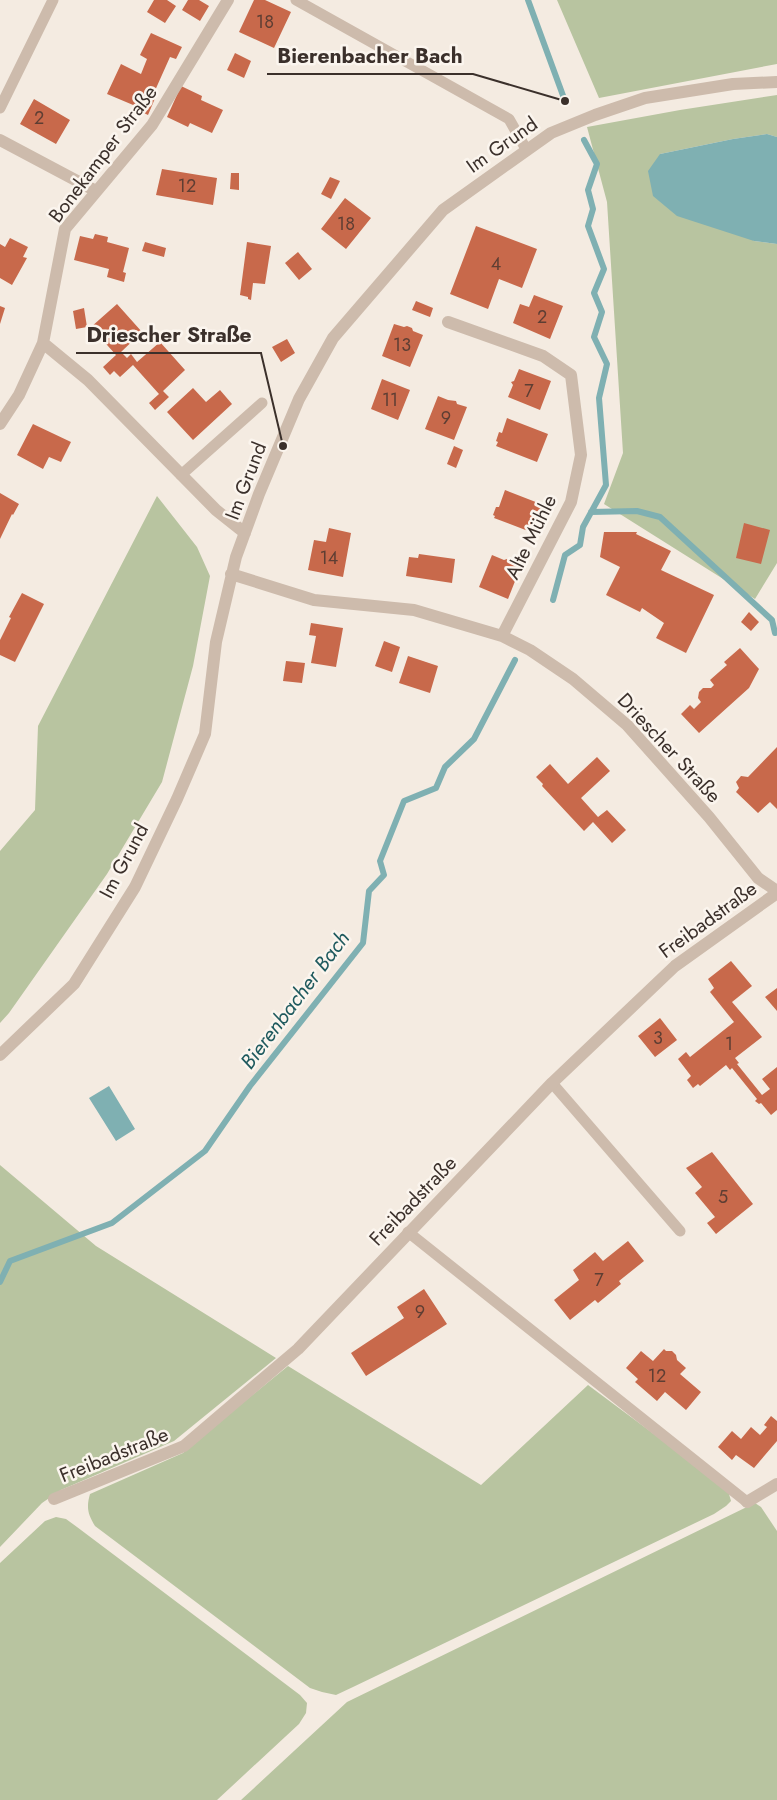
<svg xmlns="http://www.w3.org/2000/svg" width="777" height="1800" viewBox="0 0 777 1800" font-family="Jost,sans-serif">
<rect width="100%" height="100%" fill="#f4ebe1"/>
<path fill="#b8c4a0" d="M557,0H777V64L599,98Z
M777,95V137L767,134L733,139L660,154L754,241L777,244V563L755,599L604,504L623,453L607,202L587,127L680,110Z
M157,496L197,547L210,576L193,666L162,782L107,874L9,1013L0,1023V851L35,810L38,726Z
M0,1165L96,1246L276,1358L174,1441L61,1490L42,1503L0,1547Z
M288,1366L481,1485L588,1385L721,1484L729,1494L731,1501L726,1506L714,1514L353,1687L336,1695L322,1692L310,1688L95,1526C88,1514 86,1508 90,1494L183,1453L197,1440Z
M755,1503L761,1507L777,1531V1800H241L347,1702Z
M56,1517L66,1519L77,1527L300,1695L307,1703L306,1713L299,1724L217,1800H0V1563L45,1521Z"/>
<path fill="#7fb0b2" d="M767,134L777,137V244L754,241L677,216L653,196L648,171L660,154L733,139Z
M109,1086L135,1129L116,1141L89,1098Z"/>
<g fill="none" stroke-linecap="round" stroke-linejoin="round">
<path stroke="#7fb0b2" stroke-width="6" d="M528,0L565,101
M591,512L637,511L660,517L772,620L775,633
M553,600L565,555L580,545L583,527L606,485L599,398L607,364L594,337L602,312L594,293L604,269L588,226L593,209L588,190L597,164L584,140
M0,1282L10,1261L112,1223L205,1151L250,1086L363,943L369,891L384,875L380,861L404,801L436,788L445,767L474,739L515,660"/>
</g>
<path fill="#c8694b" d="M154,0H167L176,6L165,23L147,12Z
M188,0H199L209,6L200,21L182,10Z
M254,0H265L291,12L274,48L239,32Z
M151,33L182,47L176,59L170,57L153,95L156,96L148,115L144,113L145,110L107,94L121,64L141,74L147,59L140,55Z
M235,53L251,61L244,78L227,70Z
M181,86L202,96L201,100L223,110L212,133L190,123L188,127L167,117Z
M34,99L70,120L56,144L20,124Z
M162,169L217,178L213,205L156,195Z
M231,173H239V190L230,189Z
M330,177L340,181L331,199L321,194Z
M345,198L371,218L346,249L321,229Z
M476,226L537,249L522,288L499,279L488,309L450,294Z
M95,234L108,237L107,242L129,248L123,272L126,273L124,282L107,277L109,269L74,260L80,236L93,239Z
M10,238L28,247L23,257L27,258L12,285L0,278V244L5,247Z
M145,242L166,248L164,257L142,251Z
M247,242L271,246L265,284L253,283L251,300L248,299V297L240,295Z
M298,252L312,269L299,280L285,263Z
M534,295L563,306L550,339L513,323L520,304L529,307Z
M416,301L433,308L430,317L412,310Z
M117,304L142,332L121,352L127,358L131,354L137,362L160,342L185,370L163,391L169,397L155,410L149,403L159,394L133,365L120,377L114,371L110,375L103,367L116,355L91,327Z
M0,306L5,308L0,324Z
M84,308L87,327L76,329L73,311Z
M394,324L404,327L407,326L412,328L413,331L423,335L410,367L382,356Z
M287,339L295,353L281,362L272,347Z
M519,369L551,381L540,410L508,397L513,385L511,382L514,381Z
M382,379L410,390L398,420L371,409Z
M193,388L206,402L220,390L232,404L193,440L167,412Z
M438,396L448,400L456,401L457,404L467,407L454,440L425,429Z
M507,418L548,434L537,462L496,446L498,442L496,441L499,432L502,433Z
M33,424L71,442L61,462L49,457L43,469L17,455Z
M454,446L463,450L456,468L447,464Z
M505,490L546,506L536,534L494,518L495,516L493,515L496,507H499Z
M0,493L19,504L13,515L12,514L0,539Z
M744,523L770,530L761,564L736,558Z
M329,528L351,533L343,577L308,570L314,540L326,542Z
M604,532H637L636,534L671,551L661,570L714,595L686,653L656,638L664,623L642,608L640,612L606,595L620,567L600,557Z
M419,554L455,559L452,583L406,576L409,557L418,558Z
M492,555L504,560L507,559L508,561L521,566L508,599L479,587Z
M22,593L44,604L15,662L0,655V640L11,618L9,617Z
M749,612L759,622L751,631L741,622Z
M311,623L343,628L336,667L311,663L316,636L309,635Z
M384,641L400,647L392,672L375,666Z
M740,648L759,669L749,688L699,733L681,714L690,705L694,709L701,702L698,698L699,692L703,688H711L714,685L710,680L727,665L724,662Z
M408,656L438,666L430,693L399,683Z
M286,661L305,663L302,683L283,681Z
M777,747V809L770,802L758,813L736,792L739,788L736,782L741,776L748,777Z
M597,757L610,771L581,798L598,817L607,810L626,830L612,843L593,822L584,831L542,786L543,784L536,777L550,764L568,784Z
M731,961L752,986L732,1002L762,1037L735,1058L739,1063L737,1064L762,1095L770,1089L762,1079L777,1067V1110L771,1115L761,1103L759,1104L755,1101L757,1099L732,1068L730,1070L726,1065L700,1086L698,1084L693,1088L687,1080L691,1076L678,1059L686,1052L690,1057L734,1022L710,992L714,988L708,979Z
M777,988V1011L765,997Z
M660,1018L677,1040L655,1057L638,1036Z
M712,1152L753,1204L716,1234L707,1223L715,1217L695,1193L702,1187L686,1168Z
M628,1241L644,1261L619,1281L621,1284L598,1303L595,1300L570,1320L554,1300L579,1280L573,1270L595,1252L603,1261Z
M424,1289L447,1324L366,1376L351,1353L404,1318L397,1307Z
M664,1349L666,1351H672L676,1355L677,1360L686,1368L680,1374L701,1392L686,1410L665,1392L657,1401L635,1382L638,1379L626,1368L641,1351L653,1361Z
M771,1416L777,1421V1441L754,1468L736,1455L732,1460L718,1447L732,1431L741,1439L751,1427L760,1435L767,1427L764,1425Z"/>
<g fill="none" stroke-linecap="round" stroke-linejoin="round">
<path stroke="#cdbbac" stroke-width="11" d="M296,0L509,119L526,149
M0,108L53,0
M181,475L262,403
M552,1083L680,1231
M408,1232L747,1502"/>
<path stroke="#cdbbac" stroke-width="12" d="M0,140L96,191
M448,322L543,356L571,375L581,455L571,502L502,636
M43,343L88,380L216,510L245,533
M0,424L19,395L43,343L65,229L152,125L228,0
M231,574L314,600L414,610L502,636L530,650L573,679L627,725L709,817L758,878L777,891
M0,1055L74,984L135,887L177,799L205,734L216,642L236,557L259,494L299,399L333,338L443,210L551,133L595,115L645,98L733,84L777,82
M54,1499L184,1446L298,1349L552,1083L675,966L777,893
M747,1502L777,1484"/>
</g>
<g text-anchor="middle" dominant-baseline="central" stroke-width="5" stroke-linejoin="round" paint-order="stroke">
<g font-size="18" fill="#5e3e33">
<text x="265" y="22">18</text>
<text x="39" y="118">2</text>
<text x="187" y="186">12</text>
<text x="346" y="224">18</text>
<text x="496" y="264">4</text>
<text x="542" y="317">2</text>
<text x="402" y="345">13</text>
<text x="529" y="391">7</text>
<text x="390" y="400">11</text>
<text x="446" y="418">9</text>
<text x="329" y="558">14</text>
<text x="658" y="1038">3</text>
<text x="729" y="1044">1</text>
<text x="723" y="1197">5</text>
<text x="599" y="1280">7</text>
<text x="420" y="1312">9</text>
<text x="657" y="1376">12</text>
</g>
<g font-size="20" fill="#3b302b" stroke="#fbf5ee">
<text transform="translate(502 145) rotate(-35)">Im Grund</text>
<text transform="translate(103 154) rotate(-53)">Bonekamper Straße</text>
<text transform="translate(246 481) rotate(-69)">Im Grund</text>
<text transform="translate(531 537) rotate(-64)">Alte Mühle</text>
<text transform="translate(669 748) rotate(47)">Driescher Straße</text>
<text transform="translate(124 861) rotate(-62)">Im Grund</text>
<text transform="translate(708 920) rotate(-36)">Freibadstraße</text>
<text transform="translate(413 1201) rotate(-46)">Freibadstraße</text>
<text transform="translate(114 1455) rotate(-22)">Freibadstraße</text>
</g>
<g font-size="21" font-style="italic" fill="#1f5a5e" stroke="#fbf5ee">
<text transform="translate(295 1000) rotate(-53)">Bierenbacher Bach</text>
</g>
</g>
<path fill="none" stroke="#3b302b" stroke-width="2" d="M565 101L473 74H267M283 446L261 353H76"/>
<g fill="#3b302b" stroke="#fbf5ee" stroke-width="2">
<circle cx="565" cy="101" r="5"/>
<circle cx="283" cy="446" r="5"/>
</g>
<g font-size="21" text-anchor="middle" font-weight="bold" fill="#3b302b" stroke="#fbf5ee" stroke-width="5" stroke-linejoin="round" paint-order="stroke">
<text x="370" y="63">Bierenbacher Bach</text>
<text x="169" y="342">Driescher Straße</text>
</g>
</svg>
